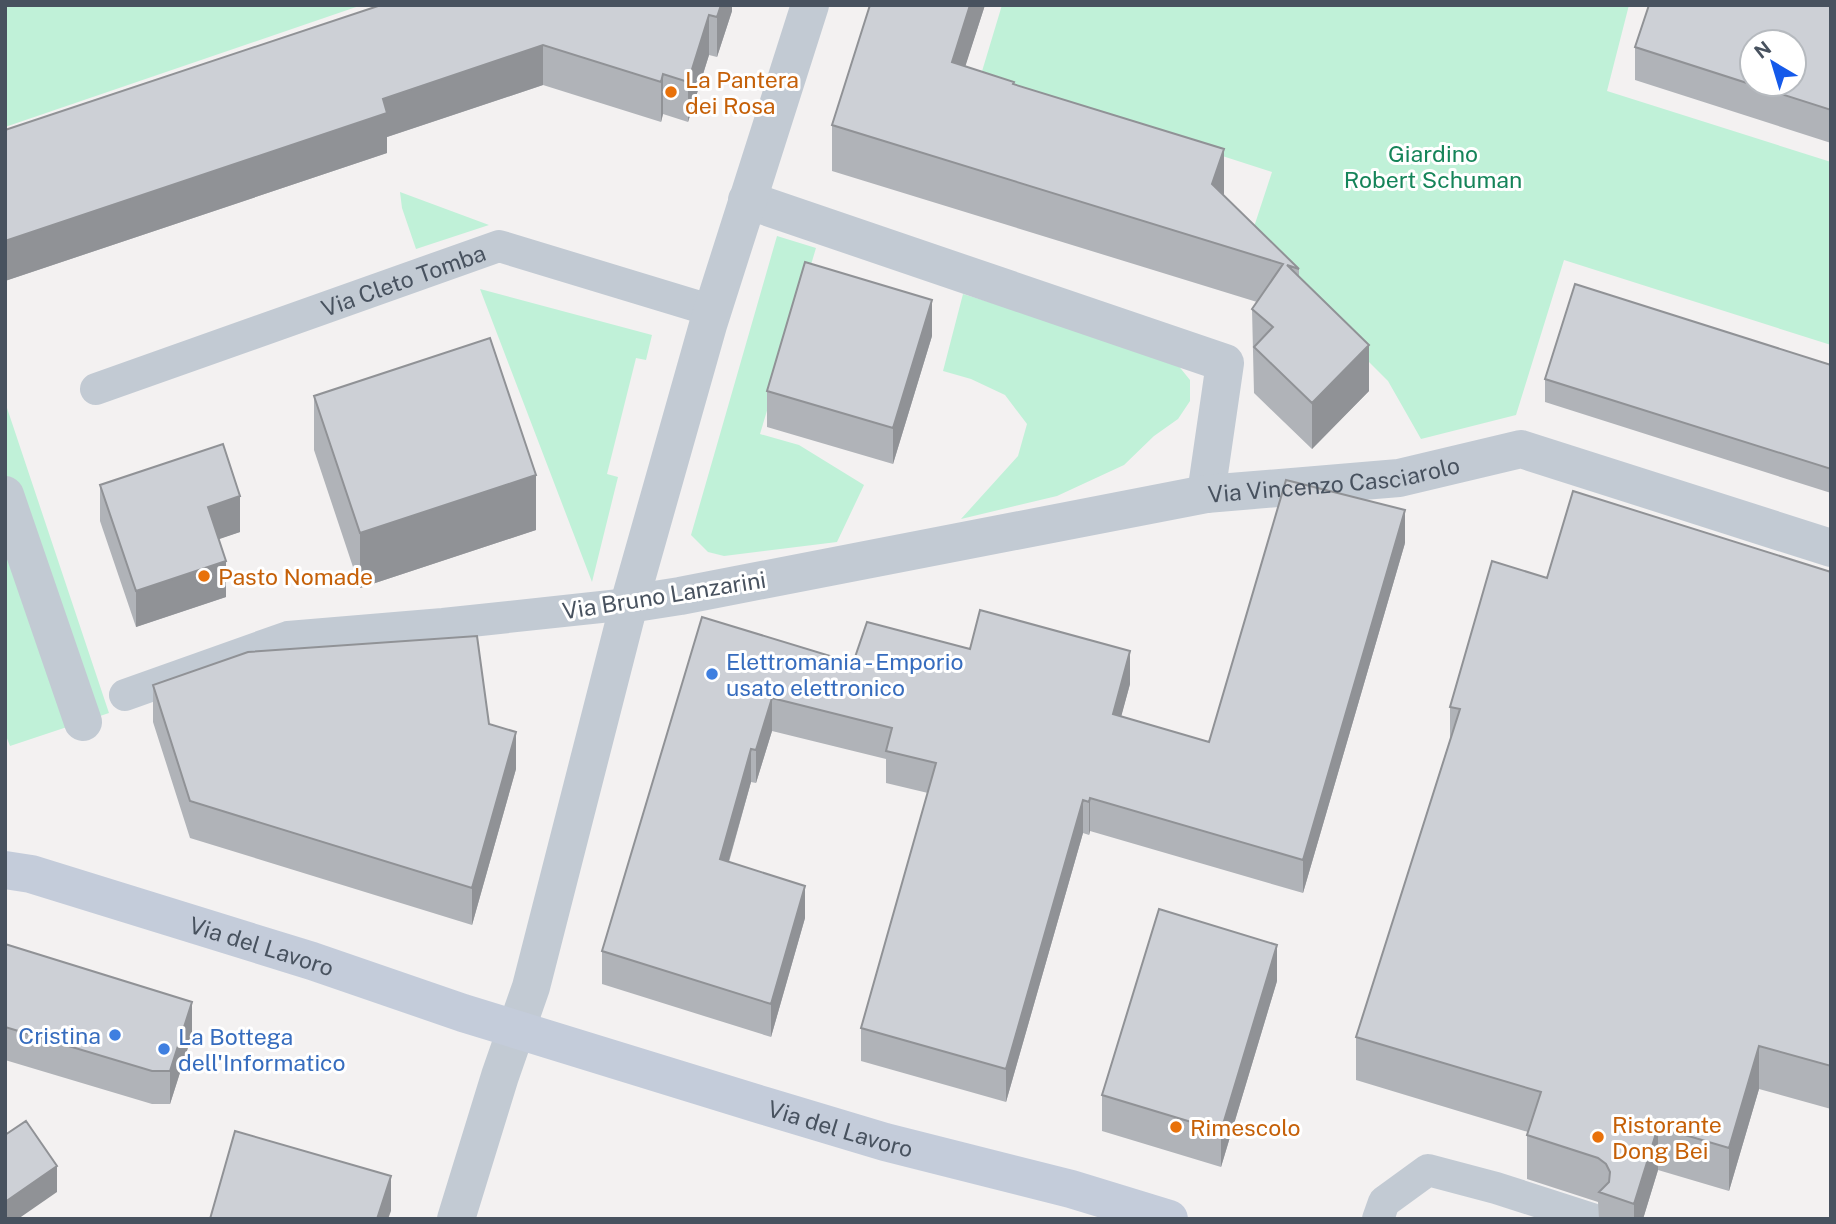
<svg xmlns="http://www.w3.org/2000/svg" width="1836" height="1224" viewBox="0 0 1836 1224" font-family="'Public Sans',sans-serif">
<rect width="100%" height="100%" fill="#f3f1f1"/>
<path fill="#c0f1d8" d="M5,5H362L5,127Z
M1002,5H1629L1607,91L1831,162V345L1564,260L1516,415L1421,439L1388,381L1249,242L1272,172L980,78Z
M400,192L489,225L416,249L402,208Z
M777,236L816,248L760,434L799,445L864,485L837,542L724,556L708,552L691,535Z
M480,289L652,335L646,360L636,358L607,474L618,477L592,582Z
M963,294L1173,359L1190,380V401L1178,419L1154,436L1124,465L1057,496L961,519L1018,456L1027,424L1005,395L971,379L943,371Z
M5,402L109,713L10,746L5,733Z"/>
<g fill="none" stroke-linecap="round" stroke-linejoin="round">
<g stroke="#c2cad3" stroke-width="32">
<path id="s1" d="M96,389L499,246L713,311"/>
<path d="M125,695L288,637L443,624L629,604"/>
<path d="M1378,1219L1384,1202L1428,1170L1496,1188L1592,1219"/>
</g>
<g stroke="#c2cad3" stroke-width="38">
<path d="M747,200L1225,363L1206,494"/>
<path d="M5,495L83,722"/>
<path id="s2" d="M629,604L680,596L1206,494L1399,478L1521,449L1831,548"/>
<path d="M456,1219L500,1076L531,987L629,604L708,325L810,5"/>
</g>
<path stroke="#c4ccda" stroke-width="38" id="s3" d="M5,870L31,874L312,961L463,1013L765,1106L885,1142L1071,1189L1169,1219"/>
</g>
<path fill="#b0b3b8" d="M732,5V11L717,57L709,55L688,122L663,114L661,122L543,85L387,137V153L5,281V130Z
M870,5H985L965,66L1014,84L1224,196L1299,269V277L1369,391L1312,449L1254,393L1252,309L1257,302L832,171V125Z
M1831,7V143L1635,80V47Z
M932,336L893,464L767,427V391Z
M1831,365V493L1545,402V379Z
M314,396L536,530L360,588L314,450Z
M100,485L240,532L218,539L226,597L136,627L100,521Z
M1405,543L1303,893L1090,831L1089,835L1083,833L1006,1102L861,1061V1028L928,793L886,783V759L772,731L756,783L751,782L729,862L805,918L771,1037L602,984V951L702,617L853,663L970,649L1130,684L1121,716L1209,742Z
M1831,572V1109L1759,1089L1729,1191L1658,1170L1643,1219H1599L1598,1202L1527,1179V1135L1528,1132L1356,1080V1037L1450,739V707Z
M153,685L489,724L516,769L472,925L190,838L153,722Z
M5,944L192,1035L170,1104H152L5,1060Z
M1277,981L1221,1167L1102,1131V1095Z"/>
<path fill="#909296" d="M721,5H732V11L717,57V17Z
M970,5H985L952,108V62Z
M709,15V55L688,122V82Z
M543,45V85L387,137V153L5,281V241L383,99Z
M663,74V114L661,122V82Z
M1224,149V195L1212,184Z
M932,300V336L893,464V428Z
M1369,345V391L1312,449V403Z
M536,475V530L360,588V533Z
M240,496V532L208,543V507Z
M1405,510V543L1303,893V860Z
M226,561V597L136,627V591Z
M1130,651V684L1113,747V714Z
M772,698V731L756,783V750Z
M516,732V769L472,925V888Z
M751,749V782L720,892V859Z
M1090,798V831L1089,835V802Z
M1083,800V833L1006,1102V1069Z
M805,886V918L771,1037V1004Z
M1277,945V981L1221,1167V1131Z
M192,1002V1035L170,1104V1071Z
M1759,1046V1089L1729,1191V1148Z
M1658,1127V1170L1643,1219H1634V1204Z
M57,1166V1192L18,1219H5V1202Z
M391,1176V1211L388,1219H377Z"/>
<path fill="#cdd0d6" stroke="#909296" stroke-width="2" fill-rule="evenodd" d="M381,5H721L717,17L709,15L688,82L663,74L661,82L543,45L383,99L387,113L5,241V130Z
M870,5H970L952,62L1014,82L1013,84L1224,149L1212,184L1299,269L1287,265L1369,345L1312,403L1254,347L1273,327L1252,309L1283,264L832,125Z
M1649,5H1827L1831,7V110L1635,47ZM1752,42H1794V84H1752Z
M805,262L932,300L893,428L767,391Z
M1575,284L1831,365V469L1545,379Z
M490,338L536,475L360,533L314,396Z
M223,444L240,496L208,507L226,561L136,591L100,485Z
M1286,480L1405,510L1303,860L1090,798L1089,802L1083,800L1006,1069L861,1028L936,763L886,751L892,728L772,698L756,750L751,749L720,859L805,886L771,1004L602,951L702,617L853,663L867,622L970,649L980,610L1130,651L1113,714L1209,742Z
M1573,491L1831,572V1066L1759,1046L1729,1148L1658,1127L1634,1204L1599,1192L1609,1182L1610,1172L1606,1164L1598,1158L1527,1135L1541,1092L1356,1037L1460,709L1450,707L1492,561L1547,578Z
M477,636L489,724L516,732L472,888L190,801L153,685L248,652Z
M1159,909L1277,945L1221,1131L1102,1095Z
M5,944L192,1002L170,1071H152L5,1027Z
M26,1121L57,1166L5,1202V1135Z
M235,1131L391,1176L377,1219H210Z"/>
<g fill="#e8710a" stroke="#fff" stroke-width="2.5">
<circle cx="671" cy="92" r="7"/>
<circle cx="204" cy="576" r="7"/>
<circle cx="1176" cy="1127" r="7"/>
<circle cx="1598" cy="1137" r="7"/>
</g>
<g fill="#3f7fe0" stroke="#fff" stroke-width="2.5">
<circle cx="712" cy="674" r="7"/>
<circle cx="115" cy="1035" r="7"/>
<circle cx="164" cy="1049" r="7"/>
</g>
<g text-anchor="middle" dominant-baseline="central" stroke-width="6" stroke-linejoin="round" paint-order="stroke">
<g font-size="23" fill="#c56008" stroke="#fff" text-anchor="start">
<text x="685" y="79">La Pantera<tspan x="685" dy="26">dei Rosa</tspan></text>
<text x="218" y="576">Pasto Nomade</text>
<text x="1612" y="1124">Ristorante<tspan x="1612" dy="26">Dong Bei</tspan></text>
<text x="1190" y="1127">Rimescolo</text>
</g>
<g font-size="23" fill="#158459" stroke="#fff">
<text x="1433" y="153">Giardino<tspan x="1433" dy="26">Robert Schuman</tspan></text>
</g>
<g font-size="23" fill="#48525f" stroke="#fff">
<text stroke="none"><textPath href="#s1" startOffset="326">Via Cleto Tomba</textPath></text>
<text stroke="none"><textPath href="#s2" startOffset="716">Via Vincenzo Casciarolo</textPath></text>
<text transform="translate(664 595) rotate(-9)">Via Bruno Lanzarini</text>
<text stroke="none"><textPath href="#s3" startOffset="268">Via del Lavoro</textPath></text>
<text stroke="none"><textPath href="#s3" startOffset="875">Via del Lavoro</textPath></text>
</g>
<g font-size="23" fill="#366cbe" stroke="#fff" text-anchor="start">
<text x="726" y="661">Elettromania - Emporio<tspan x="726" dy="26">usato elettronico</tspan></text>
<text x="101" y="1035" text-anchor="end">Cristina</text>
<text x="178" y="1036">La Bottega<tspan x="178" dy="26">dell'Informatico</tspan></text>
</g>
</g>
<rect width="1836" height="1224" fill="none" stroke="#48525f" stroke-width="14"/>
<g transform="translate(1773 63) rotate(322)"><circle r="33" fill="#ffffff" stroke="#b6babf" stroke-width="2"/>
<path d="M0-5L12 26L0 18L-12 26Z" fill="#155aea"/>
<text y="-10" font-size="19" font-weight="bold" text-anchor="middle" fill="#48525f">N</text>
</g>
</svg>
